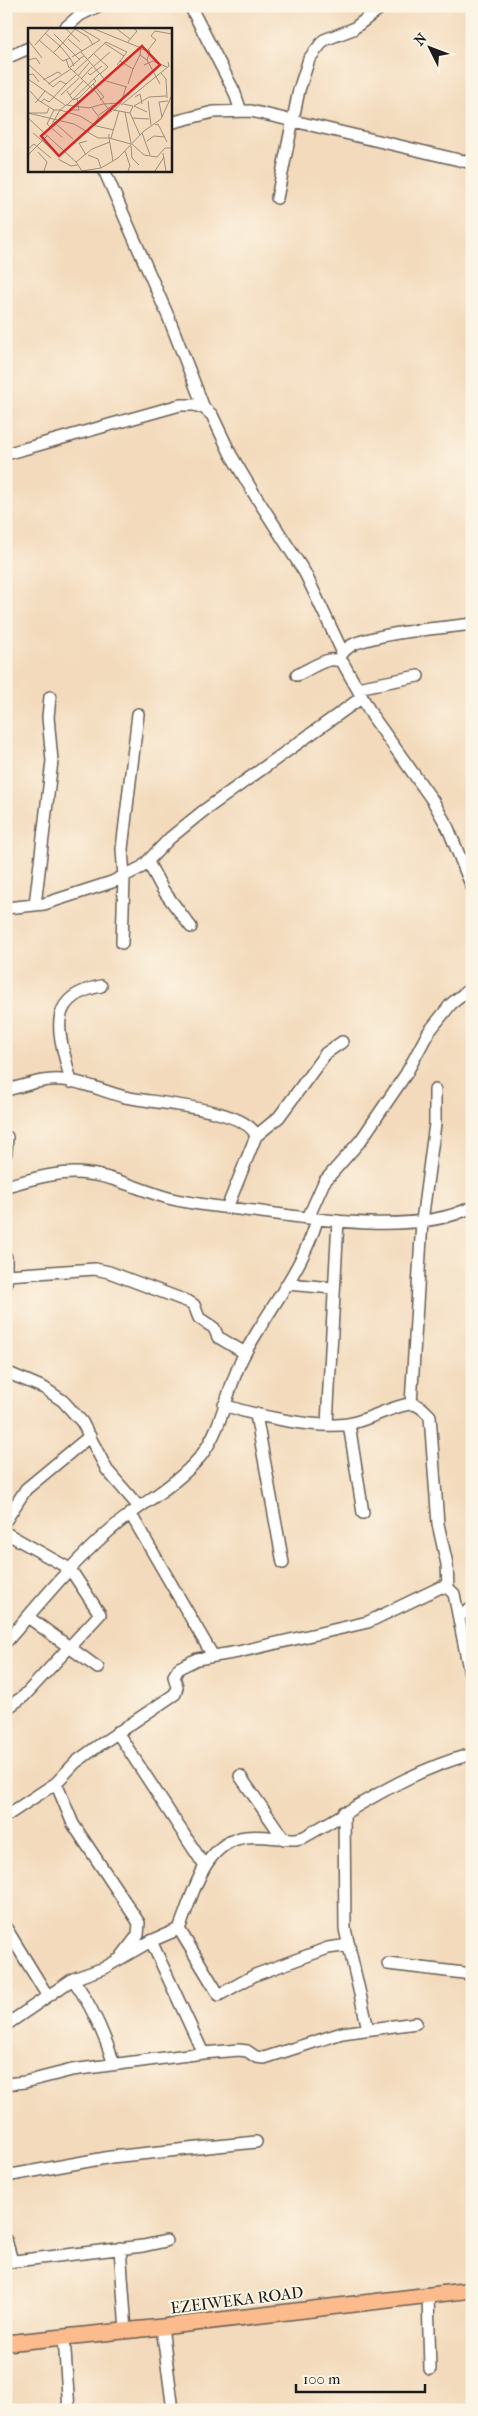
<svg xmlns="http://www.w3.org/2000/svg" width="478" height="2416" viewBox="0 0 478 2416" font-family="'IM FELL French Canon',serif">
<rect width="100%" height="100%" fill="#fcf5e5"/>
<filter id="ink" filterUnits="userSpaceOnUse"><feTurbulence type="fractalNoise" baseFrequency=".02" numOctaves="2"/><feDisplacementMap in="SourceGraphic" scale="10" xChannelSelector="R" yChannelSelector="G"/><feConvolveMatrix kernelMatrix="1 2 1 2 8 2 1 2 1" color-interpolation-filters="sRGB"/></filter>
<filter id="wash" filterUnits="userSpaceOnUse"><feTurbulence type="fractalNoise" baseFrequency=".0096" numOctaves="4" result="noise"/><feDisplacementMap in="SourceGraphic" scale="20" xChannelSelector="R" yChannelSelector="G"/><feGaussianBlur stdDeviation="1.12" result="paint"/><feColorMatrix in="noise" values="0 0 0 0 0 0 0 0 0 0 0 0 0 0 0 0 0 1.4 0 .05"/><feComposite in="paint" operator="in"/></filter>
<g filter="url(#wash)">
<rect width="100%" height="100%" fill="#f3dabc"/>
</g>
<g filter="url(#ink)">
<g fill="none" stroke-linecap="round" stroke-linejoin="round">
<defs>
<path id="minor" d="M190,6L234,91L241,111
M64,29L80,15L98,6
M6,58L29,48
M170,123L213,112L251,111L472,163
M104,170L168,316L204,408
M277,198L299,90L309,59L324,40L353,29L383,6
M6,454L180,405H194L204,408L212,415L231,455L253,492L305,573L343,653
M339,658C343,651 349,646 356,643C391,631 435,629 472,624
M297,675C311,669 330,653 343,663L373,717L433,801L448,828L472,887
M357,688L418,676
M148,862L163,890L191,927
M35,905L52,761L48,717L50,697
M6,908L44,904L112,882L142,867L170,838L202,812L361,698
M122,943L124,877L122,849L138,714
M71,1082C61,1037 41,998 101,986
M6,1090C24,1086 44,1078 62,1080C83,1081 104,1092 125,1097C151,1103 247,1108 256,1136L227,1208
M256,1136L279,1117L326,1053L342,1042
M6,1153L7,1137
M6,1186C33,1179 60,1170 88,1174C117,1177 144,1192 172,1199C199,1205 227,1208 254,1211C314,1219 417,1236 472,1207
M308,1218L324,1182L361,1140L406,1074L428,1033L451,1004L472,987
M6,1257V1285
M7,1275L95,1269L109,1272L189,1302L194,1305L199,1318L214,1328L218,1337L245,1353
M287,1284L333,1288
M6,1372L44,1388L63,1401L82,1422L107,1470L139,1507
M411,1404L422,1221L435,1124V1090
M224,1405C256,1416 315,1429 348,1424C369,1420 391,1406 411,1404C419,1404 424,1410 430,1416L438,1524L447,1564L448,1588
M256,1415L283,1563
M327,1424L338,1221
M349,1424L363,1513
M130,1513L213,1656
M6,1520L26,1489L90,1436
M6,1533L70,1569L100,1614L24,1696L6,1709
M460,1616L472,1608
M28,1617L98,1668
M6,1642C39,1604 71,1564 109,1531C138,1505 175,1487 200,1457C224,1427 227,1385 245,1353C269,1309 303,1268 317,1220
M117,1732L204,1865
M240,1776L284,1839
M56,1783L73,1824L139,1923L138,1935L122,1956
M344,1812L345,1929L368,2029
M6,1816L56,1783L76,1762L98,1746L175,1694L177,1687L174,1676L179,1668L197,1659L238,1652L368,1622L441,1587L448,1588L454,1594L472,1684
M6,1928L47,1995
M179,1929L219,1995L255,1975L328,1948L349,1945
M151,1941L203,2053
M388,1964L472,1974
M73,1979C92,2006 104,2033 114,2064
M6,2025L73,1979L104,1968L151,1941L179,1929C193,1896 203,1842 246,1837C262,1835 280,1839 296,1839L304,1837C361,1805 408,1771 472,1754
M6,2084L25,2082L72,2070L203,2053L239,2050L247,2051L256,2057L264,2058L342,2033L416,2023
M6,2176L111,2157L256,2142
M6,2240L12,2261
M120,2248L126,2331
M6,2262L143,2246L166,2241
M428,2295L430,2369
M162,2327L173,2410
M64,2337L69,2410"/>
<path id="major" d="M6,2343L162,2327L472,2290"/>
</defs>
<use href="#minor" stroke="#675e54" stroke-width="14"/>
<use href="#major" stroke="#675e54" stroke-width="18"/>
<use href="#minor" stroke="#fff" stroke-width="11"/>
<use href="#major" stroke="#fbbb8d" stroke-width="15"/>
</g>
</g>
<g text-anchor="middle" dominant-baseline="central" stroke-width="4" stroke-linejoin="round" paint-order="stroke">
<g font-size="16" fill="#1c1c1c" stroke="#fcf5e5">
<text transform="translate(237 2300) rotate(-7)">EZEIWEKA ROAD</text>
</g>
</g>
<g transform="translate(28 28)">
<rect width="144" height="144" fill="#f3dabc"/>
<path fill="none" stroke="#9d8e7c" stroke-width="1" d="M37,0L52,14M64,0L113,20L112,27L119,32L132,56M47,1L60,9L65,17M89,1L102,11M17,5L32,18L48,0M26,6L51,31L56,28M40,11L54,23M0,12L14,30M11,12L35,33L42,30L46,38M76,15L96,28M99,15L109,3L105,0M7,17L22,0M113,21L122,23L119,32M120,22L128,12L123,8L127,3L144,6M53,24L78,53L99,59M25,25L32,18L42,30M66,26L80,39L72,46M44,29L72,12L52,0M38,31L41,40L52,31M0,32L8,30L12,36M92,33L105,41L100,56M0,36L25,59L32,53L38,56L48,47M116,37L125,33L139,39M65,39L82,24M42,40L69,65L80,81L102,85L112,107M105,41L112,27M46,44L78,14L99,24L89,37M60,45L62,47L74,38M133,45L138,51L139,70M0,47L5,46L11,54M50,48L61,35M0,51L37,77M53,51L64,39M15,52L30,44L33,46M20,56L43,41M65,56L76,69L72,72M2,63L10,72L7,75M17,63L10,72L26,82H32L38,77L61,80L75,76M39,63L45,72L51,70L68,53L66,51M33,67L51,50M42,67L55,53M107,69L112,66L114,76M120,73L123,97M13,74L16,71L21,74L38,56M93,75L98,59M75,76L93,75L86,83M95,76L105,78L102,85M39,77L71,46M93,77L141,38L140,34M26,82L19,96L34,109M41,82H51L49,71M97,84L103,115M119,84L106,78L121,69L138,68M0,85L46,96L70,110H81V106M1,85H19L21,80M71,87L85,77M134,89L131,74L140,73M0,90L48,134L54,143M104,90L121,91M26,94L45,111M64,97L86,102M67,97L84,83M127,97L130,96L139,114M20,103L32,82L52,88L65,96M60,104L71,89L64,80M5,105L24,121M114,105L122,127M83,110L91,83M119,113L126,108L137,109M104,116L116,127L129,129L137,120H144M103,118L104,130L111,137M0,121L6,116L23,130M97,123L102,138L100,143M10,124L19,134L16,143M135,125L138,143M1,126L19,108M58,127L51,115L59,113M60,127L70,131L73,140M30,131L43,138L49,137M85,133L81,110L103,116M48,134L64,121L82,114M54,143L73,140L90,130L116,103L133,91L144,67M127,143L136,129"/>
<path fill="#d62828" fill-opacity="0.15" stroke="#d62828" stroke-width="2.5" d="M114,18L132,37L31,128L13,108Z"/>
<rect width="144" height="144" fill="none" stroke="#1c1c1c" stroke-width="2.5"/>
</g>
<rect width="478" height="2416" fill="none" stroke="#fcf5e5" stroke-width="25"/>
<g transform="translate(430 48) rotate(312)" stroke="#fcf5e5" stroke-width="4" paint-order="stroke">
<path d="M0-4L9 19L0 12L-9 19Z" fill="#1c1c1c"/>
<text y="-8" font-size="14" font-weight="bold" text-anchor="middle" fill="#1c1c1c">N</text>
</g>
<path d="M296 2384v8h129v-8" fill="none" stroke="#1c1c1c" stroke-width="2.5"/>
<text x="303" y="2384" font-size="15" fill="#1c1c1c" stroke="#fcf5e5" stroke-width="4" paint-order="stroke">100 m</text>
</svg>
